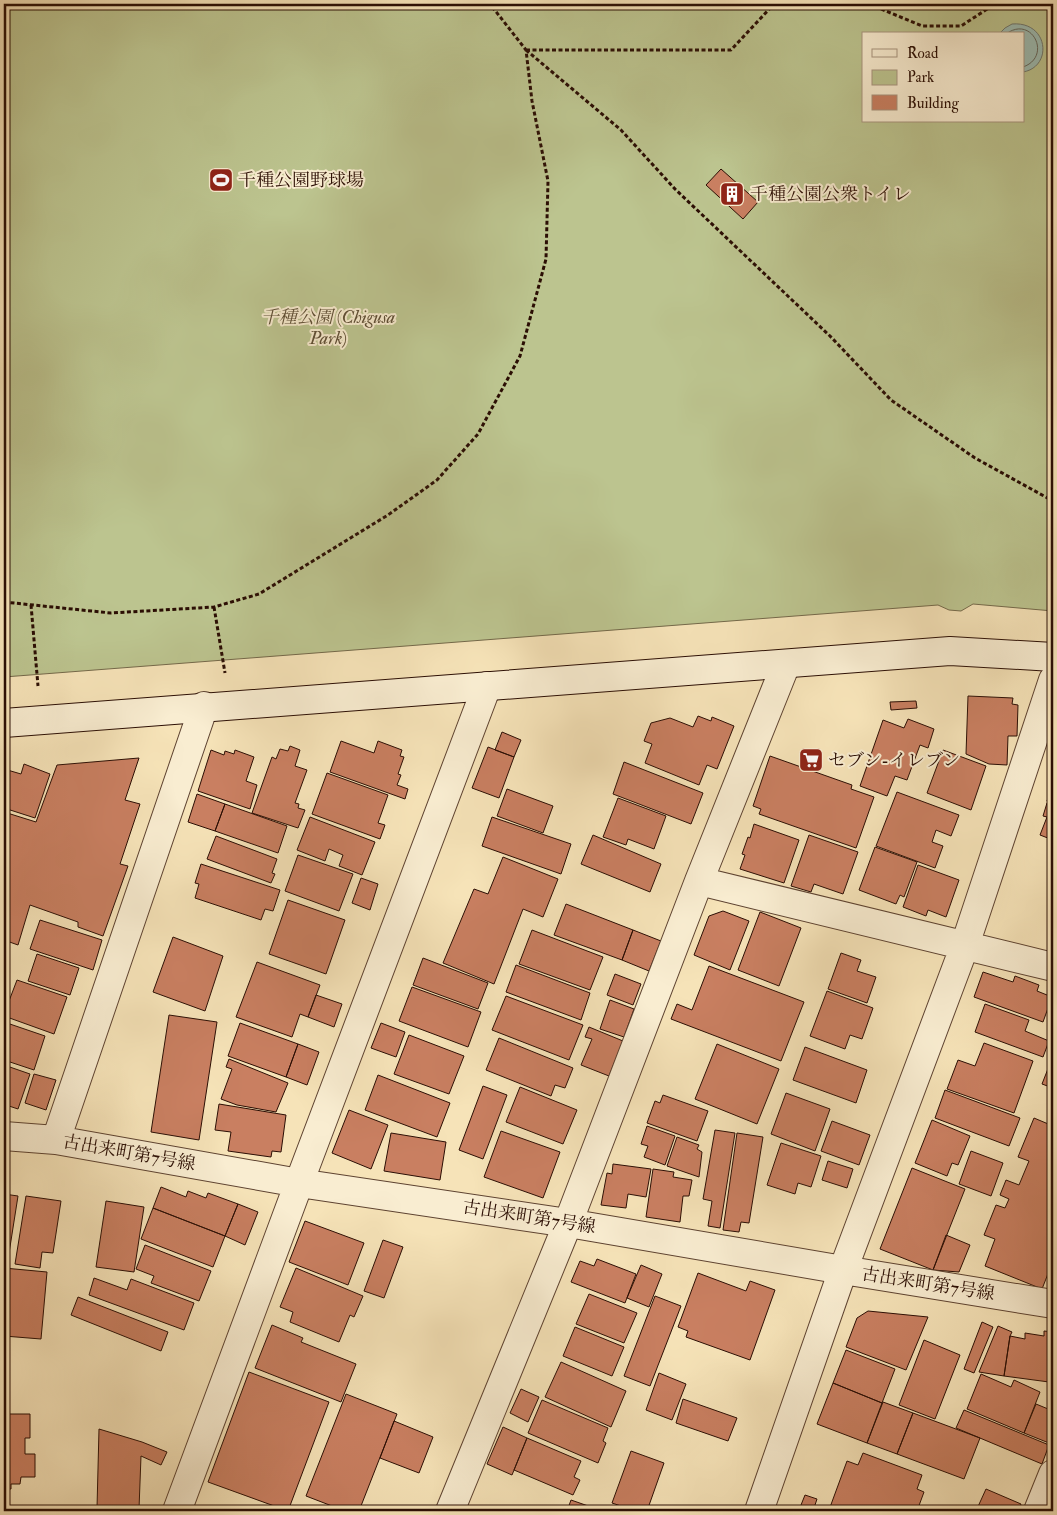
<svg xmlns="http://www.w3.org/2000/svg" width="1057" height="1515" viewBox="0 0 1057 1515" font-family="'IM FELL Double Pica','Noto Serif JP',serif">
<rect width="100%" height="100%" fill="#f6e3b8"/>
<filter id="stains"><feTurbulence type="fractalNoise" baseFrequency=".004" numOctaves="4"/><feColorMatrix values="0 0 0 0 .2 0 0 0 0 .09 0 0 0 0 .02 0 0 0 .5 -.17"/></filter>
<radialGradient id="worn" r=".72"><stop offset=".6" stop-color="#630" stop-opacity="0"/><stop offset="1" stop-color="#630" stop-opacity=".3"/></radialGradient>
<path fill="#bcc48f" stroke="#74694a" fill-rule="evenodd" d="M4,4H1053V611L973,604L961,611L949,610L938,605L4,677ZM863,34H1023V121H863Z"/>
<path fill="#9dbdb4" stroke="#6f776e" d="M1012,24C1049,21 1053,67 1023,72V34H999L1005,28Z"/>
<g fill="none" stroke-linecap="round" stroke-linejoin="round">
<path stroke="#64665c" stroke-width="1" d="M1006,34C1032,14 1053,57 1023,67"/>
</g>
<path fill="#c97f61" stroke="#2b0e04" d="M721,169L758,202L743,219L706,185Z
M968,696L1013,698L1012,704L1018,705L1017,736H1008L1007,765L989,764L966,754Z
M916,701L917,708L891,710L890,702Z
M698,716L711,721L712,717L734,726L717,769L707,765L699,785L645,763L652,744L644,741L651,723L670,718L693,727Z
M908,719L934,729L928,748L920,745L907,780L895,776L887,796L860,786L883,720L904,728Z
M502,732L521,740L514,757L495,750Z
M341,741L374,753L378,741L402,750L400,756L404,757L398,774L401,775L397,785L408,789L405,799L330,772Z
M290,746L300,750L295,766L307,770L295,803L299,804L298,808L305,810L298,828L252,813L272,757L276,759L280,749L288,751Z
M488,747L514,757L499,798L472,788Z
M211,750L224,755L225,751L234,754L235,750L254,757L246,781L257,785L250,809L198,791Z
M943,750L986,766L971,810L927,793Z
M770,756L852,785L851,789L874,797L856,848L759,814L761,809L753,806Z
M139,758L125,800L140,804L120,864L128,866L103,936L78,927V922L30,905L18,945L4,940V812L36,822L57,765Z
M624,762L703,793L691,824L613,794Z
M24,764L50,774L35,818L4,808V769L21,774Z
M327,773L388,795L378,823L385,825L380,839L312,814Z
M1053,782V803L1047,801Z
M507,789L553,806L543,833L497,816Z
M897,792L959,815L951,836L936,830L932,842L943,846L935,868L876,846Z
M197,794L225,804L215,831L188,822Z
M618,798L666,816L654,849L628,839L626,845L603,837Z
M1047,803L1053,805V840L1040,835L1047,817L1043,816Z
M225,804L287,826L278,853L215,831Z
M310,817L375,842L362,875L339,866L343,855L329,849L325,861L297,850Z
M492,817L571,844L561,874L482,846Z
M754,824L799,840L784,883L740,869L745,855L742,854L748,837L750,838Z
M593,835L661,864L650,892L581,864Z
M809,835L858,852L843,894L814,884L811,892L791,886Z
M216,836L277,859L272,873L275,874L271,883L207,859Z
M875,847L917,862L904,897L900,895L896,904L859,890Z
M298,855L353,874L339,911L285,891Z
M503,857L558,879L543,917L523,909L494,984L443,963L474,889L488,894Z
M201,864L280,890L273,911L265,909L261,920L195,898L199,884L195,883Z
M918,865L959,880L946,917L928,910L926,916L903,907Z
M361,878L378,884L370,910L352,903Z
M288,900L345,920L326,974L269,954Z
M566,904L633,930L622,960L554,935Z
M723,911L749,921L730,970L694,955L709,916Z
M760,912L801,928L779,986L738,970Z
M40,920L102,940L93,970L30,949Z
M532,930L603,957L590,990L519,964Z
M633,930L661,941L649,971L622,960Z
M173,937L223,956L205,1011L153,992Z
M841,953L861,960L857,971L876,977L867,1003L828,989Z
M37,954L79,968L70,995L28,981Z
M423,958L488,983L478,1009L413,985Z
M257,962L320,985L308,1017L300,1014L292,1037L236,1017Z
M516,965L590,993L581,1020L506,992Z
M709,966L804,1002L781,1061L671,1019L677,1004L692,1010Z
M983,972L1013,982L1015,976L1039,985L1037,991L1052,997L1043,1022L974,997Z
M615,974L641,984L633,1005L607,995Z
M17,980L67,997L54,1034L4,1016V999L9,1001Z
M412,987L481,1012L468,1047L399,1021Z
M827,991L873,1008L862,1039L850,1035L845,1049L810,1036Z
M316,995L342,1004L334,1027L308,1017Z
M506,996L583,1025L569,1060L492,1030Z
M610,1000L634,1009L624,1037L600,1029Z
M985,1004L1029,1020L1025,1031L1049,1041L1043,1057L975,1032Z
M169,1015L217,1022L199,1140L151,1132Z
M4,1022L45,1036L34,1070L4,1060Z
M240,1023L298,1044L286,1077L228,1056Z
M381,1023L405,1032L396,1057L371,1048Z
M589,1027L623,1041L609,1076L581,1065L592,1039L585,1037Z
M409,1035L464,1056L449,1094L394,1074Z
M499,1038L573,1068L565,1088L555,1085L551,1096L486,1070Z
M984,1043L1033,1061L1014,1113L947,1089L958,1060L975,1066Z
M298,1044L319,1052L307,1085L286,1077Z
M717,1044L779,1069L757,1124L695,1099Z
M805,1047L867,1070L856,1103L793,1080Z
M1053,1056V1088L1042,1084Z
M229,1059L288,1083L276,1112L237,1105L221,1099L232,1069L226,1067Z
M4,1065L30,1074L18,1109L6,1105L4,1111Z
M34,1074L56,1080L46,1110L25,1103Z
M378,1075L450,1103L437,1137L365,1110Z
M483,1086L507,1095L483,1159L459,1150Z
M520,1087L577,1110L563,1144L506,1122Z
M945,1090L1020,1118L1009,1146L935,1118Z
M786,1093L830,1109L815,1151L771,1134Z
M663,1095L708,1111L697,1141L647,1123L655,1101L660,1103Z
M219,1104L286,1115L281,1152L272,1151L271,1157L228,1151L231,1132L215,1130Z
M349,1110L388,1125L371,1169L332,1153Z
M1034,1118L1053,1126V1261L1042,1289L985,1266L995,1239L984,1235L996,1205L1005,1208L1009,1199L1000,1195L1006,1180L1019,1185L1029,1161L1018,1157Z
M932,1120L970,1136L958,1165L952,1163L947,1176L915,1163Z
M832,1121L870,1135L859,1165L821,1151Z
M647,1126L675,1136L665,1165L644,1157L648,1146L641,1144Z
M715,1130L735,1133L720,1228L708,1226L712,1201L703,1199Z
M501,1131L560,1152L543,1198L484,1177Z
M391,1133L446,1142L440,1180L384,1171Z
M737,1133L763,1137L749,1223L741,1222L739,1232L723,1230Z
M677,1137L699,1145L697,1149L702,1152L699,1177L667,1166Z
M781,1143L821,1156L811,1187L798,1183L795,1194L767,1185Z
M971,1151L1003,1163L991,1196L959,1184Z
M828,1161L853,1169L847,1188L822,1180Z
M613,1164L651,1169L646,1197L628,1194L626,1208L601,1205L607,1173L612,1174Z
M912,1168L965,1189L933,1270L880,1249Z
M653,1169L674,1172L673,1177L692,1180L689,1196H683L680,1222L646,1217Z
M161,1187L186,1197L188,1191L206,1198L208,1193L238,1204L225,1236L153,1208Z
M4,1194L18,1196L7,1266H4Z
M26,1196L61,1201L53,1253L42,1252L40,1268L15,1264Z
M106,1201L144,1207L134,1272L96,1267Z
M238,1204L258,1212L245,1245L225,1236Z
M153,1208L225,1236L213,1267L141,1239Z
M305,1221L364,1243L348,1285L289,1262Z
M946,1235L970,1245L959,1272L933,1270Z
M383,1240L403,1247L384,1298L364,1291Z
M145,1245L211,1271L199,1301L151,1283L154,1276L136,1269Z
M597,1259L636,1274L625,1303L571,1282L580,1261L594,1266Z
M641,1265L662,1274L649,1307L627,1298Z
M4,1268L47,1272L41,1339L4,1336Z
M296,1268L363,1296L354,1317L350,1315L339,1342L290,1322L293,1312L280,1307Z
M698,1273L746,1291L750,1281L775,1290L750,1360L686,1337L688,1331L678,1327Z
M94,1278L127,1290L131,1279L194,1303L184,1330L89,1295Z
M589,1294L637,1313L624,1343L576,1324Z
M655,1296L681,1306L650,1386L624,1376Z
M78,1297L168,1332L161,1351L71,1315Z
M868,1311L928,1317L906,1370L846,1347L857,1318Z
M982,1322L993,1327L974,1373L964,1369Z
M272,1325L303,1338L301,1342L356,1364L341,1402L255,1368Z
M998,1326L1012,1332L1010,1336L1004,1376L979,1372Z
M575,1327L624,1347L612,1376L563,1356Z
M1044,1331L1053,1332V1363L1049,1382L1004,1376L1010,1336L1025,1339V1333L1044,1336Z
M924,1340L960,1355L935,1419L899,1405Z
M846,1350L895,1369L882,1403L833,1383Z
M561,1362L626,1391L611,1427L545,1397Z
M249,1372L329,1402L288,1511L208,1482Z
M659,1373L686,1384L672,1420L646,1410Z
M981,1374L1011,1387L1014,1380L1040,1392L1024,1433L967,1409Z
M833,1383L882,1403L867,1443L817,1424Z
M521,1389L539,1397L528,1422L510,1413Z
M346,1394L397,1414L359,1511H345L306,1496Z
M683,1399L737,1418L728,1441L676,1423Z
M542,1400L608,1428L603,1441L606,1443L598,1463L528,1433Z
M883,1402L913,1413L897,1454L867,1443Z
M1036,1404L1053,1411V1433L1049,1443L1024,1433Z
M964,1410L1049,1445L1042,1464L956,1428Z
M913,1413L980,1438L964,1479L897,1454Z
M4,1414H30V1438H25V1454H35V1477H21L20,1484H11V1489H4Z
M394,1421L433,1437L419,1473L380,1458Z
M503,1427L527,1438L512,1475L487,1464Z
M99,1429L142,1442L167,1452L161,1465L141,1456L139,1509L97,1508Z
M527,1438L581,1461L574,1477L580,1480L573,1495L514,1470Z
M631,1451L664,1463L647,1511H636L612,1503Z
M863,1453L922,1475L917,1489L924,1492L917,1511L829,1510L847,1461L858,1465Z
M986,1489L1021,1504L1018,1511H976Z
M805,1495L817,1499L813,1511L799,1510Z
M571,1500L594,1508L593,1511H567Z"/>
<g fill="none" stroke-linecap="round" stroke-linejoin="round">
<defs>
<path id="street" d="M699,881L1053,967
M4,1136L56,1140L299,1183L568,1223L843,1270L1053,1304
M56,1140L204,706
M177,1511L299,1183L487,686
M450,1511L568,1223L699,881L786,664
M759,1511L843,1270L965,945L1053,680
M1038,1511L1053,1474"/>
<path id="secondary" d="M4,723L950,651L1053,657"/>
</defs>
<use href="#street" stroke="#5e4331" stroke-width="30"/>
<use href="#secondary" stroke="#2b0e04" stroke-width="30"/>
<path stroke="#2b0e04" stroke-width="3" stroke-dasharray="4 2.5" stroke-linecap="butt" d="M869,4L922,26H961L995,4
M526,50L621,130L675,189L830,336L891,400L975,458L1053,501
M526,50H731L774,4
M4,602L111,613L214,607L259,594L388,515L437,480L478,434L520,356L546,259L548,181L532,101L526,50L490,4
M31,605L38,686
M214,607L225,673"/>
<use href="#street" stroke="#f9edd1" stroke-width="28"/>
<use href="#secondary" stroke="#f9edd1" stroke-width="28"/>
</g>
<defs>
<symbol id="stadium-square" viewBox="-11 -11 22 22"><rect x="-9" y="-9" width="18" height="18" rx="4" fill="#8f2418" stroke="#f9edd1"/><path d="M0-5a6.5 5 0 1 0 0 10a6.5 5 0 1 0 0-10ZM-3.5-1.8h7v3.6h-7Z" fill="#fff"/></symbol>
<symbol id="building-square" viewBox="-11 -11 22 22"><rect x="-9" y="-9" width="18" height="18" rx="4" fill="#8f2418" stroke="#f9edd1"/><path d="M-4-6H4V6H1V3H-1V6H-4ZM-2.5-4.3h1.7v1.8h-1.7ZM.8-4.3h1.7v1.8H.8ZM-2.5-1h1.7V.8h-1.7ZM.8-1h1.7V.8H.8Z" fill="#fff"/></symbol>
<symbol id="supermarket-square" viewBox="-11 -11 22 22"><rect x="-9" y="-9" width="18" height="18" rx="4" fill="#8f2418" stroke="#f9edd1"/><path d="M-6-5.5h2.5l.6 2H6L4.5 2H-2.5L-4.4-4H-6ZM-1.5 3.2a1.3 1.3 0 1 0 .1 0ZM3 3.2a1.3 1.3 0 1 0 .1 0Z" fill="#fff"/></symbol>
</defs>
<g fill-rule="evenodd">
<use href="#stadium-square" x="207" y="166" width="28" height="28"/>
<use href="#building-square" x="718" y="180" width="28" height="28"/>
<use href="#supermarket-square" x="797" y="746" width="28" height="28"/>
</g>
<g text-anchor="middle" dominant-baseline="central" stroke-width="4" stroke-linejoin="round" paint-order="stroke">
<g font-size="18" fill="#2b0e04" stroke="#f9edd1" text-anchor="start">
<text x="238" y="180">千種公園野球場</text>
<text x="750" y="194">千種公園公衆トイレ</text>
<text x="828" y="760">セブン-イレブン</text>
</g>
<g font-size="18" font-style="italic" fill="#5e4e35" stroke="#f9edd1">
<text x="328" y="317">千種公園 (Chigusa<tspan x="328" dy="21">Park)</tspan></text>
</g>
<g font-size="18" fill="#2b0e04" stroke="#f9edd1">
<text transform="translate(129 1153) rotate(10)">古出来町第7号線</text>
<text transform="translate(529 1217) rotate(9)">古出来町第7号線</text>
<text transform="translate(928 1284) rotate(9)">古出来町第7号線</text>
</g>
</g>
<rect width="1057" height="1515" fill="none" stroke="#f6e3b8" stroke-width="20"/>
<rect x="5" y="5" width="1047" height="1505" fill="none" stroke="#2b0e04" stroke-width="2.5"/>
<rect x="10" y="10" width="1037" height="1495" fill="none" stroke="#2b0e04"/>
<rect x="862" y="32" width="162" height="90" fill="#f9edd1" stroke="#a7947f"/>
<rect x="872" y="49" width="25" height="8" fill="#f9edd1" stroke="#a7947f"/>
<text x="907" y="58" font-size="15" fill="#2b0e04">Road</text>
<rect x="872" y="70" width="25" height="15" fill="#bcc48f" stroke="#a7947f"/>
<text x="907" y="82" font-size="15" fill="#2b0e04">Park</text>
<rect x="872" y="95" width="25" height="15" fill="#c97f61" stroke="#a7947f"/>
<text x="907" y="108" font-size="15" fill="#2b0e04">Building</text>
<rect width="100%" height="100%" filter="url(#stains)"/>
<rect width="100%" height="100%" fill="url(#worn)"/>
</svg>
